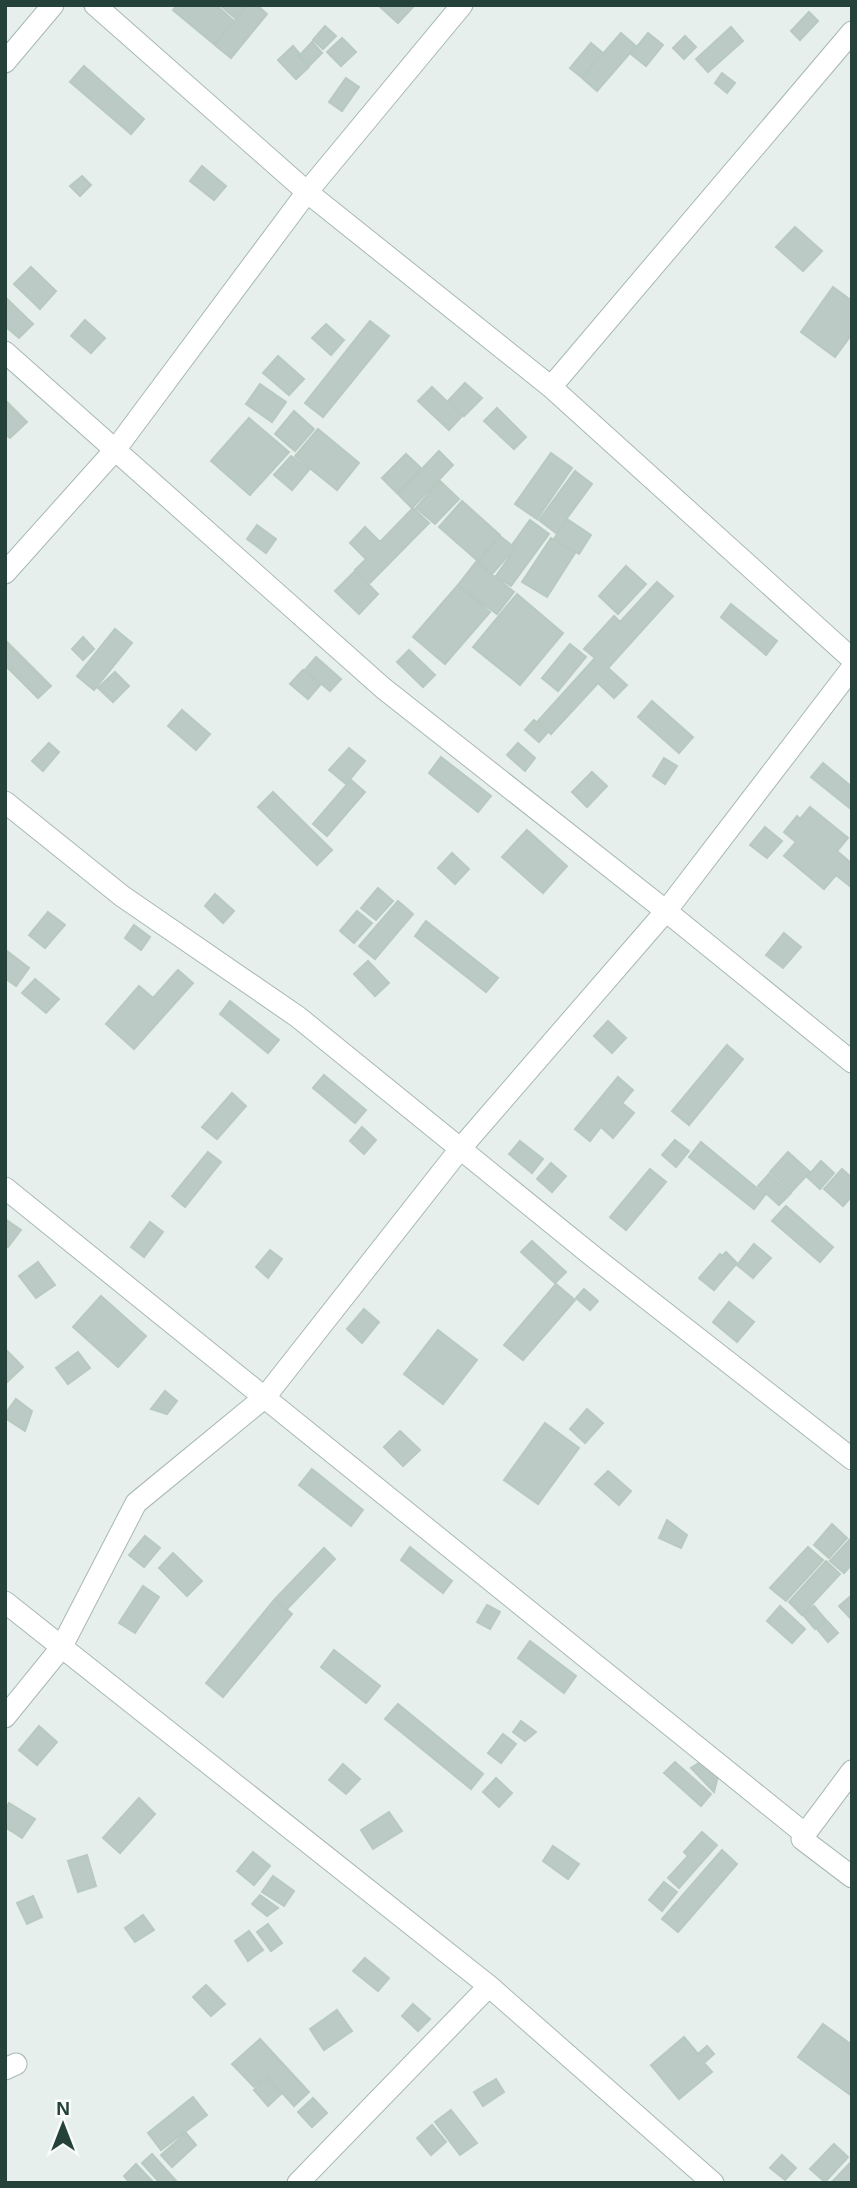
<svg xmlns="http://www.w3.org/2000/svg" width="857" height="2188" viewBox="0 0 857 2188" font-family="Helvetica,sans-serif">
<rect width="100%" height="100%" fill="#e6efeb"/>
<path fill="#bbcac4" stroke="#b8c9c2" stroke-width="2" d="M177,5H216L234,21L214,44L173,10Z
M220,5H247L235,18Z
M248,5H257L267,14L231,58L215,45Z
M378,5H411L413,7L398,23Z
M809,12L818,21L800,40L791,31Z
M325,26L336,36L323,49L313,40Z
M731,27L743,41L708,72L696,59Z
M621,33L636,46L597,91L582,78Z
M648,33L663,45L646,66L631,54Z
M685,36L696,47L684,59L673,48Z
M342,38L356,52L341,66L327,52Z
M312,42L322,53L309,66L299,56Z
M591,43L603,53L581,77L570,68Z
M293,46L299,53L297,55L309,67L296,79L278,60Z
M84,66L144,119L131,134L70,82Z
M722,73L735,83L727,93L715,83Z
M346,78L359,87L342,111L329,102Z
M202,166L226,186L214,200L190,181Z
M82,176L91,185L80,196L70,186Z
M795,227L822,251L803,271L776,247Z
M31,267L56,291L40,309L14,284Z
M833,287L852,301V334L835,357L801,332Z
M5,297L33,324L19,338L5,326Z
M85,320L105,338L91,353L71,336Z
M370,321L389,336L323,417L305,403Z
M326,324L344,340L331,355L312,338Z
M278,356L304,379L289,395L263,373Z
M465,383L482,398L464,416L448,401Z
M260,384L286,402L272,422L246,404Z
M432,387L462,416L449,430L418,401Z
M7,402L27,422L10,438L5,434Z
M497,408L526,437L514,449L484,421Z
M294,411L314,429L295,451L275,434Z
M249,418L289,452L250,495L211,461Z
M318,429L359,463L337,490L295,456Z
M439,451L453,465L412,508L398,494Z
M551,453L572,468L537,519L515,504Z
M406,454L421,468L397,493L382,478Z
M291,456L309,470L292,490L274,475Z
M575,471L592,484L556,533L539,520Z
M440,481L459,499L435,524L416,508Z
M462,501L500,535L478,561L439,527Z
M413,508L429,523L370,583L355,570L366,559L350,543L365,527L380,542Z
M567,519L591,535L579,554L554,539Z
M530,520L549,534L511,586L496,576L516,548L512,545Z
M257,525L276,539L266,553L247,539Z
M500,536L515,548L492,574L478,562Z
M551,538L575,553L547,597L522,582Z
M476,562L514,592L497,614L458,585Z
M626,566L646,584L618,614L599,596Z
M355,571L378,594L359,614L335,591Z
M657,582L673,596L608,668L627,685L614,698L598,683L551,734L538,721L595,658L584,649L614,616L620,622Z
M458,585L490,612L445,664L413,637Z
M517,594L563,633L520,685L473,647Z
M731,604L777,641L766,655L721,617Z
M115,629L132,643L94,690L77,676Z
M83,637L94,649L83,660L72,649Z
M5,640L51,686L38,698L5,665Z
M570,644L586,657L558,691L542,678Z
M409,650L435,675L423,687L397,662Z
M316,657L341,679L330,691L305,670Z
M303,670L320,685L308,699L290,684Z
M115,672L129,686L113,702L98,688Z
M652,701L693,737L679,753L638,717Z
M182,710L210,734L196,750L168,726Z
M534,720L548,732L539,742L525,730Z
M49,743L59,752L43,771L32,761Z
M518,743L535,758L525,771L507,755Z
M349,748L365,761L346,784L329,770Z
M441,757L491,796L478,812L429,773Z
M664,758L677,766L665,784L653,776Z
M823,763L852,787V810L811,777Z
M592,772L607,786L587,807L572,792Z
M351,780L365,792L327,836L313,824Z
M273,792L332,850L317,865L258,807Z
M810,807L848,838L837,851L852,864V888L836,875L824,889L784,856L796,842L784,832L797,816L800,819Z
M765,827L782,841L767,858L750,845Z
M527,830L567,866L543,893L502,857Z
M452,853L469,869L455,884L438,868Z
M378,888L393,901L376,920L361,908Z
M215,894L234,911L223,923L205,906Z
M398,901L413,914L375,959L359,946Z
M357,911L372,923L354,943L340,931Z
M48,912L65,925L45,948L29,935Z
M426,921L498,978L486,992L415,936Z
M134,925L150,937L141,950L125,938Z
M784,933L801,947L783,968L766,955Z
M7,951L29,968L16,986L5,978Z
M368,961L389,983L375,996L354,974Z
M178,970L193,983L134,1049L106,1024L139,986L153,998Z
M35,979L59,999L46,1013L22,993Z
M230,1001L279,1040L268,1053L220,1014Z
M608,1021L626,1038L612,1053L594,1036Z
M727,1045L743,1059L689,1125L672,1111Z
M324,1075L366,1110L355,1123L313,1088Z
M618,1077L633,1090L622,1103L634,1113L613,1138L601,1127L590,1141L575,1129Z
M232,1093L246,1106L217,1139L202,1127Z
M362,1127L376,1140L364,1154L350,1141Z
M675,1140L689,1151L676,1167L662,1155Z
M520,1141L543,1159L532,1173L509,1154Z
M701,1142L765,1195L754,1209L689,1157Z
M208,1152L221,1162L185,1207L172,1196Z
M788,1152L810,1172L792,1191L770,1172Z
M821,1161L834,1173L820,1189L807,1177Z
M551,1163L566,1176L552,1192L537,1179Z
M650,1169L666,1182L626,1230L610,1217Z
M842,1169L852,1178V1196L843,1206L824,1189Z
M769,1174L791,1193L779,1205L758,1186Z
M786,1206L833,1247L820,1262L772,1221Z
M5,1219L21,1230L8,1247L5,1245Z
M150,1222L163,1232L144,1257L131,1247Z
M532,1241L566,1272L555,1283L521,1252Z
M754,1244L771,1258L753,1278L737,1265Z
M270,1250L282,1259L268,1278L256,1267Z
M726,1252L737,1263L714,1290L699,1278L720,1254L722,1256Z
M38,1262L55,1285L36,1298L19,1276Z
M556,1284L575,1300L523,1360L504,1345Z
M584,1289L598,1301L590,1310L576,1298Z
M101,1296L146,1336L118,1367L73,1327Z
M729,1302L754,1322L737,1342L713,1322Z
M364,1309L379,1322L362,1343L347,1329Z
M438,1330L477,1360L443,1404L404,1374Z
M5,1349L23,1367L5,1384Z
M78,1352L90,1368L68,1384L56,1368Z
M165,1391L177,1401L167,1414L151,1409Z
M16,1399L32,1411L25,1431L5,1418V1414Z
M587,1409L603,1423L585,1443L570,1429Z
M545,1423L579,1448L538,1504L504,1480Z
M400,1431L420,1450L403,1466L384,1447Z
M312,1469L363,1510L351,1526L299,1485Z
M608,1471L631,1491L619,1505L595,1484Z
M667,1520L687,1535L681,1548L659,1538Z
M832,1524L847,1538L829,1558L814,1545Z
M145,1536L160,1548L144,1567L129,1555Z
M852,1537V1564L844,1573L830,1561Z
M410,1547L452,1581L443,1593L401,1560Z
M808,1547L823,1560L786,1601L770,1588Z
M324,1548L335,1559L286,1610L275,1599Z
M173,1553L202,1581L187,1596L159,1568Z
M826,1561L840,1574L802,1615L789,1602Z
M143,1586L159,1597L135,1633L119,1623Z
M852,1595V1620L839,1606Z
M275,1599L292,1614L223,1697L206,1683Z
M487,1605L500,1612L490,1629L477,1622Z
M780,1606L805,1629L792,1643L767,1621Z
M814,1606L826,1620L815,1629L803,1615Z
M827,1621L838,1633L828,1642L817,1629Z
M530,1641L576,1676L564,1693L518,1658Z
M334,1650L380,1686L366,1703L321,1667Z
M398,1704L483,1774L471,1789L385,1719Z
M521,1721L536,1732L525,1741L513,1732Z
M39,1726L57,1742L37,1765L19,1750Z
M503,1734L516,1744L501,1763L488,1753Z
M702,1761L718,1776L714,1792L691,1768Z
M675,1762L711,1794L701,1806L664,1773Z
M343,1764L360,1779L346,1794L329,1780Z
M496,1778L512,1793L499,1807L483,1792Z
M139,1798L155,1814L120,1853L103,1838Z
M9,1803L35,1819L22,1838L5,1827V1810Z
M389,1812L402,1831L373,1849L361,1830Z
M702,1832L717,1845L679,1888L668,1878L688,1856L684,1852Z
M553,1846L579,1864L568,1879L543,1861Z
M722,1850L737,1864L678,1932L662,1919Z
M253,1852L270,1866L254,1885L237,1871Z
M87,1855L96,1886L78,1892L68,1861Z
M273,1876L294,1891L284,1906L262,1892Z
M664,1882L677,1892L662,1911L649,1900Z
M260,1895L278,1908L267,1916L252,1904Z
M33,1896L42,1917L27,1924L17,1903Z
M143,1915L154,1930L135,1942L125,1928Z
M268,1924L282,1943L271,1951L257,1932Z
M249,1931L263,1950L248,1961L235,1941Z
M365,1958L389,1978L378,1991L353,1971Z
M206,1985L225,2004L211,2016L193,1997Z
M413,2004L430,2019L418,2031L402,2016Z
M337,2010L352,2031L324,2050L310,2029Z
M823,2024L852,2045V2096L798,2057Z
M684,2037L698,2054L707,2046L714,2054L704,2063L712,2072L679,2099L651,2065Z
M260,2039L309,2092L294,2106L267,2076L254,2087L232,2064Z
M267,2078L281,2094L268,2106L254,2090Z
M496,2079L504,2092L483,2106L474,2092Z
M193,2097L207,2115L161,2150L148,2133Z
M313,2098L327,2113L312,2127L298,2112Z
M451,2110L477,2143L460,2155L435,2122Z
M432,2125L446,2142L431,2155L417,2138Z
M186,2133L196,2145L172,2167L161,2155Z
M834,2144L848,2157L825,2182L810,2169Z
M152,2154L178,2183H160L142,2163Z
M782,2155L796,2168L785,2180L770,2168Z
M852,2161V2183H831Z
M136,2164L154,2183H130L124,2176Z"/>
<g fill="none" stroke-linecap="round" stroke-linejoin="round">
<defs>
<path id="street" d="M95,5L307,192L551,387L852,659
M5,62L53,5
M5,352L383,688L666,911L852,1062
M551,387L852,32
M5,573L115,450L307,192L462,5
M5,802L122,896L298,1017L595,1258L852,1459
M5,1188L805,1834L802,1839L852,1877
M5,1602L489,1986L713,2183
M5,1717L61,1648L136,1503L265,1397L460,1149L666,911L852,668
M805,1834L852,1771
M5,2069L16,2064
M298,2183L489,1986"/>
</defs>
<use href="#street" stroke="#a8b8b2" stroke-width="23"/>
<use href="#street" stroke="#fff" stroke-width="21"/>
</g>
<rect width="857" height="2188" fill="none" stroke="#24423a" stroke-width="14"/>
<g transform="translate(63 2125)" stroke="#f7fbf9" stroke-width="5" paint-order="stroke">
<path d="M0-5L12 26L0 18L-12 26Z" fill="#24423a"/>
<text y="-10" font-size="19" font-weight="bold" text-anchor="middle" fill="#24423a">N</text>
</g>
</svg>
